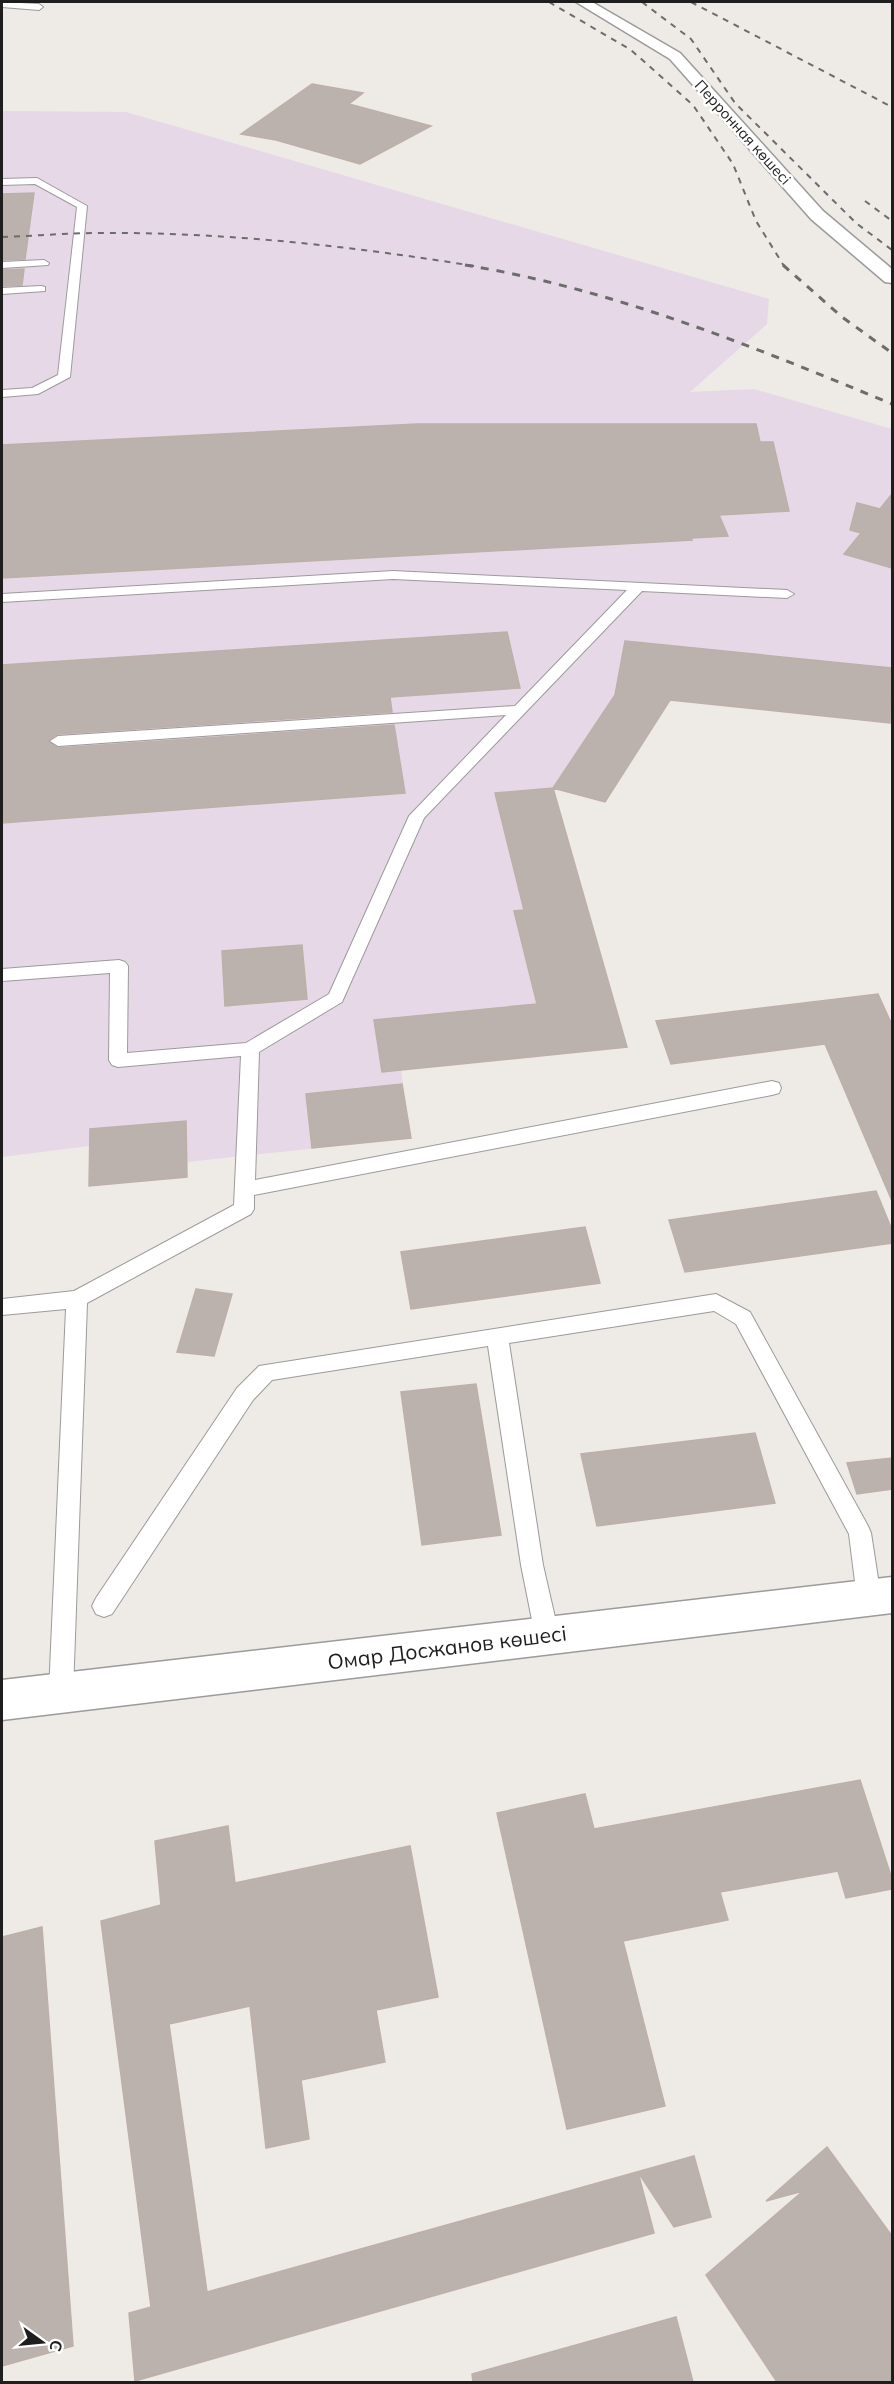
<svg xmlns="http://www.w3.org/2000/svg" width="894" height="2384" viewBox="0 0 894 2384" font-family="Mulish,sans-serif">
<rect width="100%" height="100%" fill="#eeeae5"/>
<path fill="#e6d8e6" d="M2,111L126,112L769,299L767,324L690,392L754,389L892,429V668L890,723L670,700L605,802L553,788L627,1047L401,1070L411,1138L187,1162V1177L89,1186V1146L2,1157Z"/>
<path fill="#bbb2ae" stroke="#beafa9" stroke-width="1.5" d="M312,84L363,93L349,104L431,126L360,164L276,140L241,134Z
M34,193L25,259L2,260V194Z
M24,269L22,285L2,286V270Z
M417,424H756L760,442H773L789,511L719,515L728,536L691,538L692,540L2,578V445Z
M892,494V568L844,554L861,533L850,530L857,503L880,509Z
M507,632L520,688L390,697L392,712L58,734L48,740L58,748L394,725L405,793L2,823V665Z
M625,641L891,668L890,723L670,700L605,802L553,788L615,695Z
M553,788L627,1047L382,1072L374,1020L537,1004L514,911L524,910L495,793Z
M302,945L307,999L225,1006L222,951Z
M878,994L892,1025V1201L825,1044L671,1064L656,1021Z
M402,1084L411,1138L312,1148L306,1094Z
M186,1121L187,1177L89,1186L90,1129Z
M876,1191L892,1230V1243L685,1272L669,1220Z
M585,1227L600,1283L411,1309L401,1252Z
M196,1289L232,1294L214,1356L177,1352Z
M476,1384L501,1535L422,1545L401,1392Z
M755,1433L775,1503L597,1526L581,1454Z
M892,1458V1489L857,1494L847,1463Z
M860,1780L892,1879V1889L846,1898L838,1871L720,1892L728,1920L623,1941L665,2106L567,2129L497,1813L585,1794L594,1829Z
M228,1826L235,1883L410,1846L438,1997L376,2010L385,2062L301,2080L309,2139L266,2148L250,2006L169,2024L207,2292L694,2156L711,2217L674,2227L638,2172L654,2233L135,2381L129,2313L151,2307L101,1921L161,1905L155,1841Z
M42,1927L73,2346L2,2366V1937Z
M827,2147L892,2236V2382H777L706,2275L803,2191L766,2201Z
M676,2317L693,2382H473L472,2374Z"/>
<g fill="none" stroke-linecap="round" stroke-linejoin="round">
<defs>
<path id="service" d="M2,2L39,4L43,7L39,10L2,7Z
M37,178L87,206L70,377L38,394L2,397V390L32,388L58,375L77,207L35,184L2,185V179Z
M44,260L49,263L48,265L2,268V262Z
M41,286L45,287V291L2,294V288Z
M393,571L787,590L794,594L787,598L642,591L424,818L342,1002L259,1052L255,1180L772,1081L779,1083L781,1088L779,1093L772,1095L254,1195V1209L251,1214L87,1303L73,1692L70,1700L61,1704L52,1700L49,1692L66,1309L2,1315V1299L74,1291L234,1205L241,1056L118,1067L112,1065L109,1060L110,973L2,981V969L119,960L125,962L128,966L127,1053L246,1043L329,994L409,816L506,715L58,746L50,741L58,736L515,706L627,590L393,579L2,602V594Z
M716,1294L750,1312L868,1526L871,1533L881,1598L877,1606L869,1609L861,1606L857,1598L849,1534L736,1324L714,1311L509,1343L543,1565L559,1635L555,1643L547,1646L539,1643L535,1635L521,1565L488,1346L272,1380L253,1400L112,1614L104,1617L96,1614L92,1606L96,1598L237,1388L259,1366Z"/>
<path id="minor" d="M576,2H592L680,53L823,211L892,269V283L885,282L811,219L670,59Z"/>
<path id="tertiary" d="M892,1577V1613L2,1720V1680Z"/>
</defs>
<use href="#service" stroke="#9b9b9b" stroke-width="2"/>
<use href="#minor" stroke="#9b9b9b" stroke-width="3"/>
<use href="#tertiary" stroke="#9b9b9b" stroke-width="3"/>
<use href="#service" fill="#fff" fill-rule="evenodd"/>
<use href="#minor" fill="#fff" fill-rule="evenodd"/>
<use href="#tertiary" fill="#fff" fill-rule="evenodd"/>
<path stroke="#6c6c6c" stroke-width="2" stroke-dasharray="6 6" stroke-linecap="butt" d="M549,2L631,50L693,105L733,164L756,221L784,266
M642,2L691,39L735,103L856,223L892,250
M691,2L892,107
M865,201L892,221
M2,237C34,236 66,233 98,233C224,232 350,246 474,266"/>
<path stroke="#6c6c6c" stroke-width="3" stroke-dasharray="8 8" stroke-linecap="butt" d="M465,265C614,289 754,347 892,404
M783,265L842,317L892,353"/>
</g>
<g text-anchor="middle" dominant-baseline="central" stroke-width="5" stroke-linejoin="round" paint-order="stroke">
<g font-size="15" fill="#1e1e1e" stroke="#fff">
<text transform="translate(743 132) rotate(48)">Перронная көшесі</text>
</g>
<g font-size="21" fill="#1e1e1e" stroke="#fff">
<text transform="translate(447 1647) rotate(-7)">Омар Досжанов көшесі</text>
</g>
</g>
<rect width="894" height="2384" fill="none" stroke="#1e1e1e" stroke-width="6"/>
<g transform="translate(42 2342) rotate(105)" stroke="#ffffff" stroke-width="4.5" paint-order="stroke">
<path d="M0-4.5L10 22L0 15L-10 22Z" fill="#1e1e1e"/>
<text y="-9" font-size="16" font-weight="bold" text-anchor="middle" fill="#1e1e1e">С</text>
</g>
</svg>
